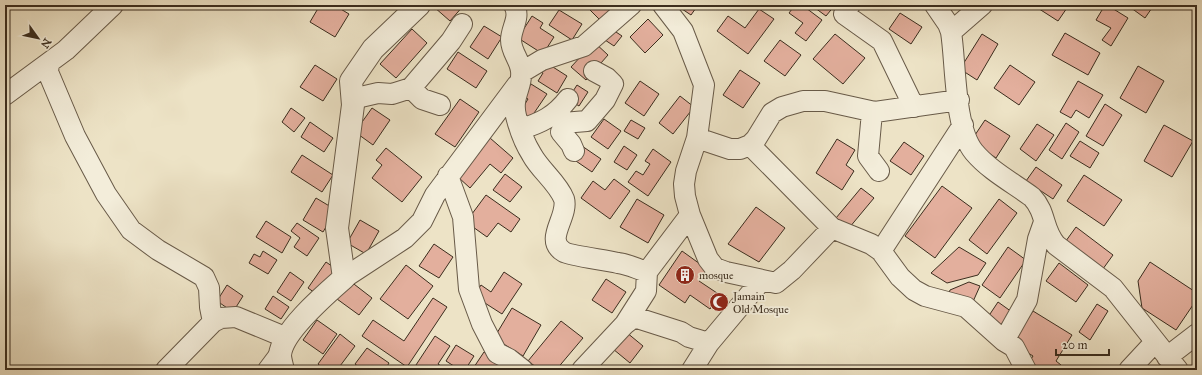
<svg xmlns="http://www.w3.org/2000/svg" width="1202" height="375" viewBox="0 0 1202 375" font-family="'IM FELL Great Primer',serif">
<rect width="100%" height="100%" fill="#ede3c6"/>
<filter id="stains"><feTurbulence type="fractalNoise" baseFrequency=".005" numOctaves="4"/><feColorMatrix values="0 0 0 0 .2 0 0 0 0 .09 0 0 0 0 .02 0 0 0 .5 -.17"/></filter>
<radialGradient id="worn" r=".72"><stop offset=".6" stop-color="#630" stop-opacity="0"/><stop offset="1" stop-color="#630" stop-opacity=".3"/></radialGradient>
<path fill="#e3af9d" stroke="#3b2d1e" d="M320,5H334L349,14L335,37L310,22Z
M435,5H464L450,21L434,7Z
M585,5H617L601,21Z
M676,5H698L691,15Z
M795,5H802L822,20L806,41L795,33L803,23L789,13Z
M811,5H835L826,16Z
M1033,5H1069L1058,21Z
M1105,5H1107L1128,18L1111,46L1102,40L1111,28L1096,20Z
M1127,5H1154L1145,18Z
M759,9L774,19L748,54L717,31L728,16L745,28Z
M559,10L582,24L572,40L549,25Z
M900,13L922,27L911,44L889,29Z
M532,16L543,23L540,28L554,37L543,54L518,38Z
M648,19L663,35L645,53L630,37Z
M484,26L502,37L488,59L470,47Z
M412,29L427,43L396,78L380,64Z
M613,30L622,36L614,46L605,40Z
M1065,33L1100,53L1088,75L1052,55Z
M835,34L865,58L843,84L813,59Z
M982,34L998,44L977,80L960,69Z
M780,40L801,55L785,76L764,61Z
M594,42L608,55L586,80L571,67Z
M458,52L487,71L476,88L447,69Z
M542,60L567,76L557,93L538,81L543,73L537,69Z
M315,65L337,79L323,101L300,87Z
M1010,65L1035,82L1019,105L994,88Z
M1138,66L1164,81L1146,113L1120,98Z
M740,70L760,83L743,108L723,95Z
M640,81L659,94L644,116L625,103Z
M1078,81L1103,95L1089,118L1076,110L1071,118L1060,112Z
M531,84L547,94L530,119L520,112L528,99L523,96Z
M577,85L588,92L579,106L568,99Z
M680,96L694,107L673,134L659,123Z
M460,99L479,112L455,147L435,134Z
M1105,104L1122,115L1103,146L1086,136Z
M291,108L305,118L294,132L282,122Z
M372,108L390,120L373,145L355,132Z
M604,119L621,131L608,149L591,137Z
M631,120L645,128L638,139L624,131Z
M985,120L1010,136L996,158L971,141Z
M310,122L333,138L324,152L301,137Z
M1066,123L1079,132L1062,159L1049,150Z
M1037,124L1054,135L1036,161L1020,149Z
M1164,125L1193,141L1172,177L1144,161Z
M490,138L513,158L501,173L490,164L470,188L458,177Z
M837,139L855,150L846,165L854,171L842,190L816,173Z
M1080,141L1099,153L1090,168L1070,156Z
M904,142L924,156L911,175L890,161Z
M582,146L601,159L592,172L573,159Z
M624,146L637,155L627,170L614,162Z
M386,148L422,177L402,202L372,178L382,165L376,160Z
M653,149L671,162L648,196L628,182L636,171L643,175L650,164L645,161Z
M302,155L333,175L322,192L291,172Z
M1036,167L1062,185L1053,199L1026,181Z
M505,174L522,187L510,202L493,190Z
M1084,175L1122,200L1104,226L1067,201Z
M614,179L630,191L610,219L581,198L593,181L605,190Z
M942,186L972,208L935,258L905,236Z
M861,188L874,198L849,228L836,218Z
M486,195L520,219L511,232L498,223L487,237L466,222Z
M316,198L336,210L323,232L303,220Z
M637,199L664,215L648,243L620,227Z
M999,199L1017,213L987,254L969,240Z
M756,207L785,228L759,262L728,244Z
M360,220L379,231L366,254L347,243Z
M266,221L291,237L282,253L256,237Z
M297,223L319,238L307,256L294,247L300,238L291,231Z
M1076,227L1113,255L1100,273L1063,245Z
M434,244L453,257L439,278L419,266Z
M959,247L986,263L978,275L947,283L931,273Z
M1008,247L1026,260L1000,298L982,285Z
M263,251L277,260L268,274L249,263L254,254L260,257Z
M682,251L707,269L699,281L720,295L710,309L690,295L685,303L659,285Z
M326,262L336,269L318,295L308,288Z
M1150,262L1197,293V299L1176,330L1142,308L1138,281Z
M1059,263L1088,285L1076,302L1046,281Z
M406,265L433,286L408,319L380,299Z
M290,272L304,282L291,301L277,292Z
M504,272L522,284L502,314L474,296L481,285L491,292Z
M606,279L626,292L612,313L592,300Z
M350,281L372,298L359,315L337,299Z
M969,282L980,286L971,306L948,296L950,290Z
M227,285L243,296L233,312L217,301Z
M273,296L289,307L281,319L265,309Z
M433,298L447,307L407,367L362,336L373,320L404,341Z
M998,302L1012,312L1000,329L986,320Z
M1097,304L1108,311L1090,340L1079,332Z
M512,308L541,325L523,356L494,338Z
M1033,311L1072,335L1056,361L1061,365L1058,370H1038L1028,364L1033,356L1012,343Z
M317,320L337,334L323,354L303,340Z
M561,321L583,338L556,370H540L528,361Z
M626,332L643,346L630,363L613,349Z
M340,334L355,346L337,370H325L318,364Z
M435,336L450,346L438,364L447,370H416L414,368Z
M456,345L474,356L465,370H460L446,361Z
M367,348L389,363L385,370H363L355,364Z
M484,352L502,363L498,370H472Z"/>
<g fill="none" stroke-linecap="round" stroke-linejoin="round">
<defs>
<path id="minor" d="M514,5C521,17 511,28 511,40C511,52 520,60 521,71C523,87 511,96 516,116C519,128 525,144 532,155C540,170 558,183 564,199C569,217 543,240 564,252C571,256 607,260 618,263C628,264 637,269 647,272
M663,5L683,31L704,85L697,138L686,171L684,184L685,196L690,215L708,259L715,268L726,272L776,283L792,270L832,228
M850,5L844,14L882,41L914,107
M935,5L948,24L951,32C956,63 954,128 974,152C989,170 1013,183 1032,197C1047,213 1042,229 1056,245L1113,288L1178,370
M951,32L982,5
M49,63L48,72L75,136L106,194L131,230L158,250L204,277L209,288L210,307L213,322
M522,72L542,60L584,46L631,5
M411,88L422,99L440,105
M5,95L66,50L113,5
M352,99L378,93L392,94L411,88L451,41L462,24
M872,112L868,156L879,171
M557,115L565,126L561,132L571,144L574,151
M563,123L587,121L605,100L613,84L607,78L594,71
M521,129C541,123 555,116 568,99
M697,138L730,149H740L750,145L756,139L772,113L782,107L803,101H825L875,112L959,100
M750,145L832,228L871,244L881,251L900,277L914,290L925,296L966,307L1004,341L1014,347L1026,370
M448,176L463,217L469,289L482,324L497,353L509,359L523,370
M881,251L963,125
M344,278L405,238L422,221L435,195L517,85
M625,324L634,317L681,332L689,337L709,343
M1004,341L1027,300L1038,239L1044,222
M1167,357L1197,334
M166,370L213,322L221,318L236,317L287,338
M268,370L280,354
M582,370L625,324L646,291L647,272L690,215
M692,370L709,343L761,281
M1129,370L1155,342"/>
<path id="tertiary" d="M283,370C282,366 280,359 280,355C282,331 327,293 344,278L337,228L353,105L351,81L373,49L419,5"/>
</defs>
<use href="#minor" stroke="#685a48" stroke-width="22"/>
<use href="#tertiary" stroke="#685a48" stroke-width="24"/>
<use href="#minor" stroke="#f3edda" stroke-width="20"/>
<use href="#tertiary" stroke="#f3edda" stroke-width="22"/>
</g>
<defs>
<symbol id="building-disc" viewBox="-11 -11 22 22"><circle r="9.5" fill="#8f2418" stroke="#f3edda"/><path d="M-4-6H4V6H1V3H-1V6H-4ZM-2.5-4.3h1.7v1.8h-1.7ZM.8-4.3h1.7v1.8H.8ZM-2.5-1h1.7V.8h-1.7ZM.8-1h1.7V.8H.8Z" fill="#fff"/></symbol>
<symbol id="mosque-disc" viewBox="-11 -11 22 22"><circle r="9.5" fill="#8f2418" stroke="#f3edda"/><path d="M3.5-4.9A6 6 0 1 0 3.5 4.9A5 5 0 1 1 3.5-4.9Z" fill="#fff"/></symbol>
</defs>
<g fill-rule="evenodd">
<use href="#building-disc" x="674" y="264" width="22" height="22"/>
<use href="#mosque-disc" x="708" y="291" width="22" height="22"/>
</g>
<g text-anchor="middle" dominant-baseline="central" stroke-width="3.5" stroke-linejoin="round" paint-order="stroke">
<g font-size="11" fill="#3b2d1e" stroke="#f3edda" text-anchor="start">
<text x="699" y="275">mosque</text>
<text x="733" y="296">Jamain<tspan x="733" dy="13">Old Mosque</tspan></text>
</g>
</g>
<rect width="1202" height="375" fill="none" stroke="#ede3c6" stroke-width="20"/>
<rect x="6" y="6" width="1190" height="363" fill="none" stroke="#3b2d1e" stroke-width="2"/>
<rect x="10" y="10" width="1182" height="355" fill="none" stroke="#3b2d1e"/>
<g transform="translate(38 38) rotate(123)" stroke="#f3edda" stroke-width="3" paint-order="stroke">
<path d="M0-3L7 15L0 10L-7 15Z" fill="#3b2d1e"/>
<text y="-6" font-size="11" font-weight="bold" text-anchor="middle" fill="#3b2d1e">N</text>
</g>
<path d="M1056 349v6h53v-6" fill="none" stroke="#3b2d1e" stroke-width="2"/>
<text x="1062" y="349" font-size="12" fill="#3b2d1e" stroke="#f3edda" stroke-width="3" paint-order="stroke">20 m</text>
<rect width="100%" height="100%" filter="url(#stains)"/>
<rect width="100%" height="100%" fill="url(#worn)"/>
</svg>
